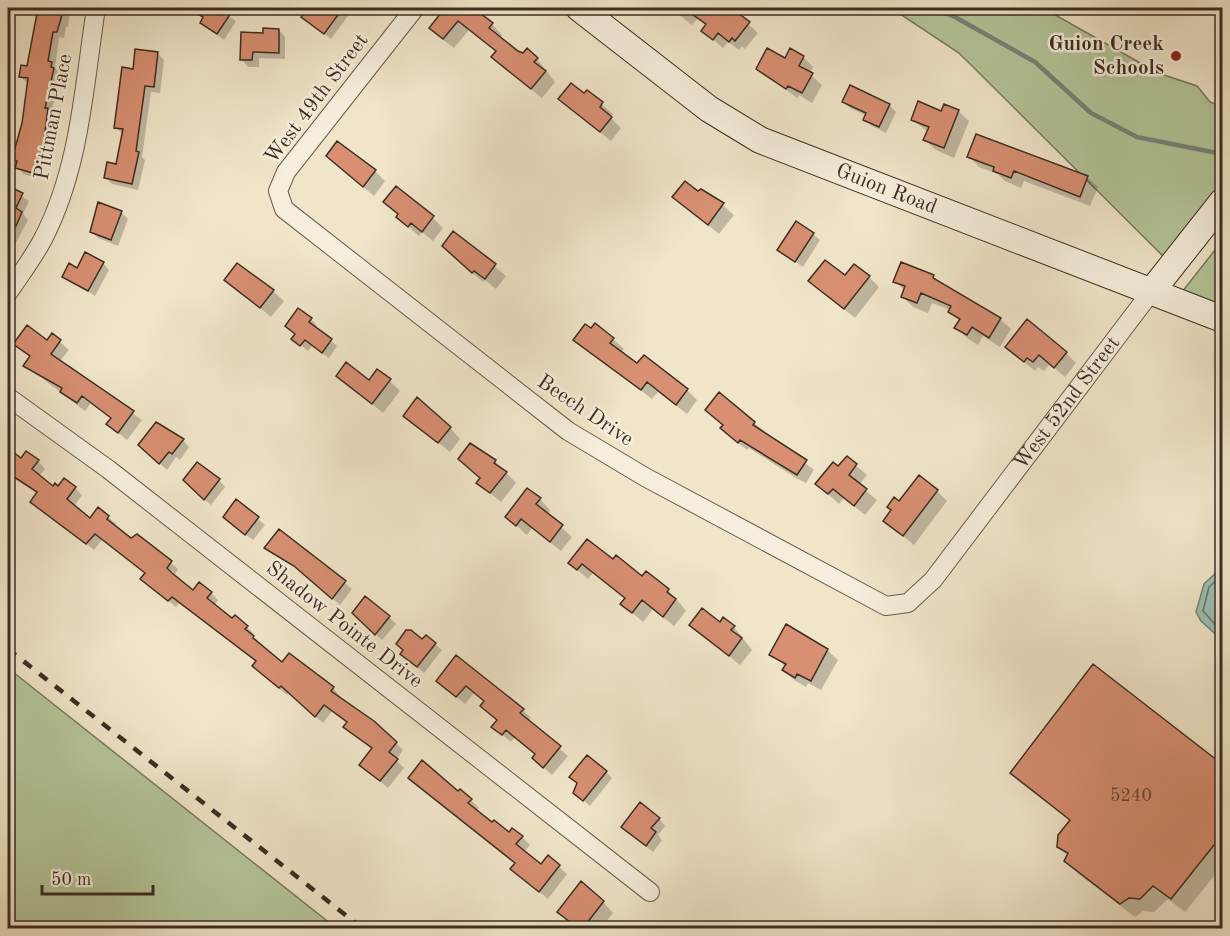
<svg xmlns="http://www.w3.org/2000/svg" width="1230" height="936" viewBox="0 0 1230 936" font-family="'Old Standard TT',serif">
<rect width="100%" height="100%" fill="#f0e5c9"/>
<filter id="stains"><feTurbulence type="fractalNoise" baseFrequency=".00333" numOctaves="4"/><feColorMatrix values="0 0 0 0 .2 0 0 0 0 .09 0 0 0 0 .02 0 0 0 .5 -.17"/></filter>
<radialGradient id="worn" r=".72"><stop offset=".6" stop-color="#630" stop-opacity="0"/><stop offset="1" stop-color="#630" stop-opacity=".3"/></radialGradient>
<path fill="#b4c69a" stroke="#787a5e" stroke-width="1.5" d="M891,8H1043L1158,73L1197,86L1210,102L1222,107V202L1172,265L959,53Z
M1222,241V319L1175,301Z
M8,668L47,699L336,928H8Z"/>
<path fill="#9bbfb3" stroke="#758579" stroke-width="1.5" d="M1222,567V640L1201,621L1196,612L1204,584Z"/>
<path fill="#0003" d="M201,8H217L236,21L224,40L202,23L204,19L198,12Z
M310,8L315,11L318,8H339L348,16L331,39L303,17Z
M447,8H471L492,24L502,35L500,38L518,52L537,59L555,82L542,98L504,68L493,57L497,52L469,30L454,48L441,38L431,27Z
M671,8H745L747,10L741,17L758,33L745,49L742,46L739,50L728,42L723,48L703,30L707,26L697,19L692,25Z
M32,9L70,8L68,27H66L64,38L59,37L55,67L60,76L51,113L54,116L49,154L40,179L23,174L13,159L23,123L28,84L21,77L28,67L38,15Z
M279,30L285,37V59L259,58V67H248L242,60L265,35Z
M157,53L164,60L160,93L151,92L142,157L145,160L138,190L112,184L105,177L117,166L123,135L116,127L134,70Z
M803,57L813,67L810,74L822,85L812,103L799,95L797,98L758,68Z
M587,92L613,114L610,117L621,128L611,141L560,99L584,96Z
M844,102L889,105L896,112L886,133L872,126L865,119L867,116L850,108Z
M958,111L969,121L954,158L936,150L925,140L928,132L912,119Z
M969,156L1087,177L1098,187L1090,206L1024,181L1021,188L1005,181L998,174L979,167Z
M338,166L375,171L385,181L374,196Z
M685,183L711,198L712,196L734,215L719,234L674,197Z
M8,188L29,201L23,214L28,220L8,258Z
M99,203L121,212L128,219L118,246L98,238L92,232Z
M398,217L433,218L443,228L433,241L422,232L419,236Z
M454,233L506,276L496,289L485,280L483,282L454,256Z
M813,234L820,240L803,267L779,250Z
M103,263L109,270L95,296L64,276L77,270Z
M902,264L933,277L941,284L1000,319L1011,329L1000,347L983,336L978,345L967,338L956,328L960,322L950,310L932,303L928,313L913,307L903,297L905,291L895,281Z
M845,277H869L879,287L855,318L810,281Z
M226,280L273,291L284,301L271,317Z
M311,319L317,326L315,328L337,346L329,358L312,346L308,351L293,339Z
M52,335L69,350L59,362L142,420L127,440L108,424L112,419L91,403L85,411L25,365L31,358L15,344L47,342Z
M613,339L624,349L621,353L638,365L687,390L697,400L687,414L658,392L652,399L575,340Z
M1007,347L1066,353L1076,363L1065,377L1050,364L1044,371L1038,367L1035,371Z
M338,376L369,382L390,381L400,391L383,413Z
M418,399L441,418L460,439L450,452L405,415Z
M707,410L754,423L814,470L806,483L796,478L749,448L747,450L730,437L722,428L724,426Z
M183,440L189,447L180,460L176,457L167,470L140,445Z
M470,445L495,461L516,483L501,502L478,483L481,479Z
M8,450L21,460L38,461L45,469L39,476L54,488H75L82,495L74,506L90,520L99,509L116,524L114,527L131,540L149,544L178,569L175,574L162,562L160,564L193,592L211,593L218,600L214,606L247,627L254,634L252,636L282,664L289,655L333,688L340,696L338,698L396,743L403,750L396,760L404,768L388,788L369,772L374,750L345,727L348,723L332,711L323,723L289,692L287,695L261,674L254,666L258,662L179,603L176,607L150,586L146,574L102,540L94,550L32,502L38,493L12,477L8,482Z
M847,458L867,475L859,485L877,500L865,515L844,498L839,504L817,484L838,468Z
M219,480L225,487L211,505L190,487Z
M937,491L947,501L914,545L885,521L899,503Z
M540,499L550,510L547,514L572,537L561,551L532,528L527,535L507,517Z
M237,502L265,525L253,540L231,524Z
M280,531L352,589L340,605L303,573L266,548Z
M613,561L668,590L678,601L686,611L674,626L653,609L643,622L622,604L626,600L593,573L588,579L570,563Z
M389,617L396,624L382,640L361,621Z
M720,624L734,627L752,650L740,665L691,625Z
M423,641L435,644L442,650L424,673L402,654Z
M827,650L838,660L821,690L808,683L806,687L794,680L784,670L786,667L771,654Z
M456,657L523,710L531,718L528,722L568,756L552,775L542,766L537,755L515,737L511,742L493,727L498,721L486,702L474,693L465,704L446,688Z
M1094,666L1222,766V866L1185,912L1168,899L1154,912L1143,911L1135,917L1080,875L1066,861L1068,856L1058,847L1070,821L1012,773Z
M606,772L612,778L590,806L582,799L578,784Z
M410,778L471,800L479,808L475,811L509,834L522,837L530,845L524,852L541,866L548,857L567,874L548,899L512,869L516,864Z
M659,819L665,826L658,835L662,840L653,852L629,833Z
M596,894L613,913L601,928H578L559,912Z"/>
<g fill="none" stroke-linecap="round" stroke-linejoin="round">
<path stroke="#6c766a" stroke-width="1.5" d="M1222,575L1209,587L1203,611L1222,632"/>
<path stroke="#758579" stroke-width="4.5" d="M932,8L955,17L1035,62L1091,113L1137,137L1222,154"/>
</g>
<path fill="#d88f72" stroke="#3c2d22" stroke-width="1.5" d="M38,8H64L57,32H53L48,61L52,62L51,67L54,68L45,108H48L43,147L33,173L15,168L17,161L12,159L22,123L28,78L19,77L21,65L27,66Z
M188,8H222L231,13L217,34L200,23L203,17Z
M308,8H343L324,34L301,17Z
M442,8H485L480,13L493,23L489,28L518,51L523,53L527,48L538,58L534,62L546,71L531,89L491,57L496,51L458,21L443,39L429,28L444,9Z
M683,8H731L750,22L735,41L732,38L729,42L718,33L713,40L701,31L706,24Z
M263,28L279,29V53L253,52L252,60H240L241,32L263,33Z
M767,48L785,58L790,48L804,56L799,66L813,73L802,93L788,86L786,89L756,69Z
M135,49L158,52L154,87L145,86L136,151L139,152L132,184L104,178L107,162L116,164L123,129L114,128L122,67L133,69Z
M571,83L584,93L587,90L603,102L600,107L612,117L600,132L558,99Z
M850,85L890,104L879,127L863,120L866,113L842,102Z
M918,101L941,111L944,104L959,110L944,148L923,140L929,127L911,120Z
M976,134L1088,176L1080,197L1014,171L1011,178L993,171L994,167L967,157Z
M337,141L376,170L363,187L326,156Z
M685,181L698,191L701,189L724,203L708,225L672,197Z
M8,186L23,193L16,208L22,212L16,226L9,223L8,226Z
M396,186L434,216L422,232L411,223L408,227L396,217L398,214L383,202Z
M98,202L122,211L111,240L90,232Z
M796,221L814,233L795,262L777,250Z
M453,231L496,264L485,279L474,271L472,273L442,246Z
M85,252L104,262L88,291L62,277L69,263L77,268Z
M825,260L845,275L854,264L870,276L844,309L808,281Z
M901,262L934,275L933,278L1001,318L989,338L972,327L967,335L954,328L960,319L948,312L951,306L921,293L917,303L901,297L905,286L893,282Z
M237,263L274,290L260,308L224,280Z
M298,308L312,318L309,322L332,339L322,353L305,340L300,346L291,339L295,334L285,326Z
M1027,319L1067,352L1054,368L1039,355L1033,362L1027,358L1024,362L1005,347Z
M595,323L614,338L610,343L637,363L644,355L688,389L676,405L647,382L641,390L573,340L585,324L591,328Z
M27,325L47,340L52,333L61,340L51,354L134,411L118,433L106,424L111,418L82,396L77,403L60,392L62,388L23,366L30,356L13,344Z
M346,362L369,380L377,369L391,379L372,404L336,376Z
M719,392L755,422L753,425L807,460L797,475L740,440L738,443L720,428L723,425L705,410Z
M417,397L451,427L438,443L403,416Z
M156,422L184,439L172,454L169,452L159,464L138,445Z
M470,443L496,460L494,463L507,472L490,493L476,483L480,478L458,459Z
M8,448L21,458L26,451L39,460L32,469L53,486L55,483L58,486L64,478L76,487L67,499L90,518L98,507L109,516L107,519L131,538L137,534L172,561L167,568L172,573L193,590L199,582L212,592L207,598L232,618L235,615L248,626L245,629L254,636L253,638L282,662L289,653L334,687L331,691L374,721L397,742L389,752L398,759L380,781L359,765L372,748L343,727L347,722L324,705L315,717L281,686L279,688L252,666L256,661L172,597L168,601L140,579L145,573L95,534L86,544L30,502L37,492L8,473Z
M847,456L857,464L849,475L867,489L854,506L833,489L828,494L815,484L833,462L838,466Z
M197,462L220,479L204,500L183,480Z
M919,475L938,490L903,536L883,521L891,510L887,507L894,497L899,501Z
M527,488L541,498L536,504L563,525L550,542L521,519L516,526L505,517Z
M236,499L259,517L245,535L223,517Z
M279,529L346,581L332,599L294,566L264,548Z
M587,539L613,559L616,555L642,576L646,571L669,589L667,592L676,599L663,617L642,600L632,613L620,604L625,598L582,564L577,570L568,563Z
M365,596L390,616L375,635L352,613Z
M702,608L720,622L723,617L735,626L731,630L742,638L729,656L689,625Z
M786,624L828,649L811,681L797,674L795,678L782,670L786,664L769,655Z
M406,630H411L422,639L426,635L436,643L417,667L400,654L403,650L396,644Z
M456,655L524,709L520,713L561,746L543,768L532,758L535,754L506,730L502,735L491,727L497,720L480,706L484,701L466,686L456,697L436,681Z
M1093,664L1222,764V835L1171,899L1153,886L1140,899L1129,898L1120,904L1064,861L1068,853L1057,847L1058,835L1070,820L1010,773Z
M587,755L607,771L583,801L573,793L577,783L569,777Z
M422,760L458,791L460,789L472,799L468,803L492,822L494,820L509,832L512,828L523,836L516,844L541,864L548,855L560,865L539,892L510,869L515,863L408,778Z
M640,802L660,818L651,828L656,832L646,846L621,827Z
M581,881L604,901L583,928H578L557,912Z"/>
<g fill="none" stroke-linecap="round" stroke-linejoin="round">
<defs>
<g id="street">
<path id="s1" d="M415,8L286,172L278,191L284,209L568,431L645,477L886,606L908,603L933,580L1151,292"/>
<path d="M8,293C20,275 33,258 43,239C80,168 84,86 96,8"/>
<path d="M8,397L108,469L650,892"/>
</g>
<g id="secondary">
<path id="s2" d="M579,8L709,109L760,140L1222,319"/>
<path d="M1151,292L1222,202"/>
</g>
</defs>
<use href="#street" stroke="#695b4c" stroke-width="20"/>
<use href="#secondary" stroke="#3c2d22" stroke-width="28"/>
<use href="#street" stroke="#f5eedc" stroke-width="18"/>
<use href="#secondary" stroke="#f5eedc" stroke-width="26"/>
<path stroke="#3c2d22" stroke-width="4.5" stroke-dasharray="10 10" stroke-linecap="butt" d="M8,649L362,928"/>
</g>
<circle fill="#8f2418" stroke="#f5eedc" stroke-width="2" cx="1176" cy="56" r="6"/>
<g text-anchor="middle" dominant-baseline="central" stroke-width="5" stroke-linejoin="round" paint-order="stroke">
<g font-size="18" fill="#634636">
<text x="1131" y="796">5240</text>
</g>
<g font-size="21" font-weight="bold" fill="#3c2d22" stroke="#f5eedc" text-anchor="end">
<text x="1164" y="44">Guion Creek<tspan x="1164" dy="24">Schools</tspan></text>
</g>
<g font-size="21" fill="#3c2d22" stroke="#f5eedc">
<text transform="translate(317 99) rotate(-53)">West 49th Street</text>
<text transform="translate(54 117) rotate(-79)">Pittman Place</text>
<text stroke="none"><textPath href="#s2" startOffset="360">Guion Road</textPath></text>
<text stroke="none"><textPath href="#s1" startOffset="1250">West 52nd Street</textPath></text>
<text transform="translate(585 411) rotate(34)">Beech Drive</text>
<text transform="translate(344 625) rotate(38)">Shadow Pointe Drive</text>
</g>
</g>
<rect width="1230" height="936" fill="none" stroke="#f0e5c9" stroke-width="30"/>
<rect x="9" y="9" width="1212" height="918" fill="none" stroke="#3c2d22" stroke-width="3"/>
<rect x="15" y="15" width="1200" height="906" fill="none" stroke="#3c2d22" stroke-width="1.5"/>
<path d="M42 885v9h111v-9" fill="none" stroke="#3c2d22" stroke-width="3"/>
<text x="51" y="885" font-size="18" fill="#3c2d22" stroke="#f5eedc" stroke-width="4.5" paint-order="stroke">50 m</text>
<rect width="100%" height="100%" filter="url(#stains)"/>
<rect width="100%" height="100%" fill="url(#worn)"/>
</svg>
